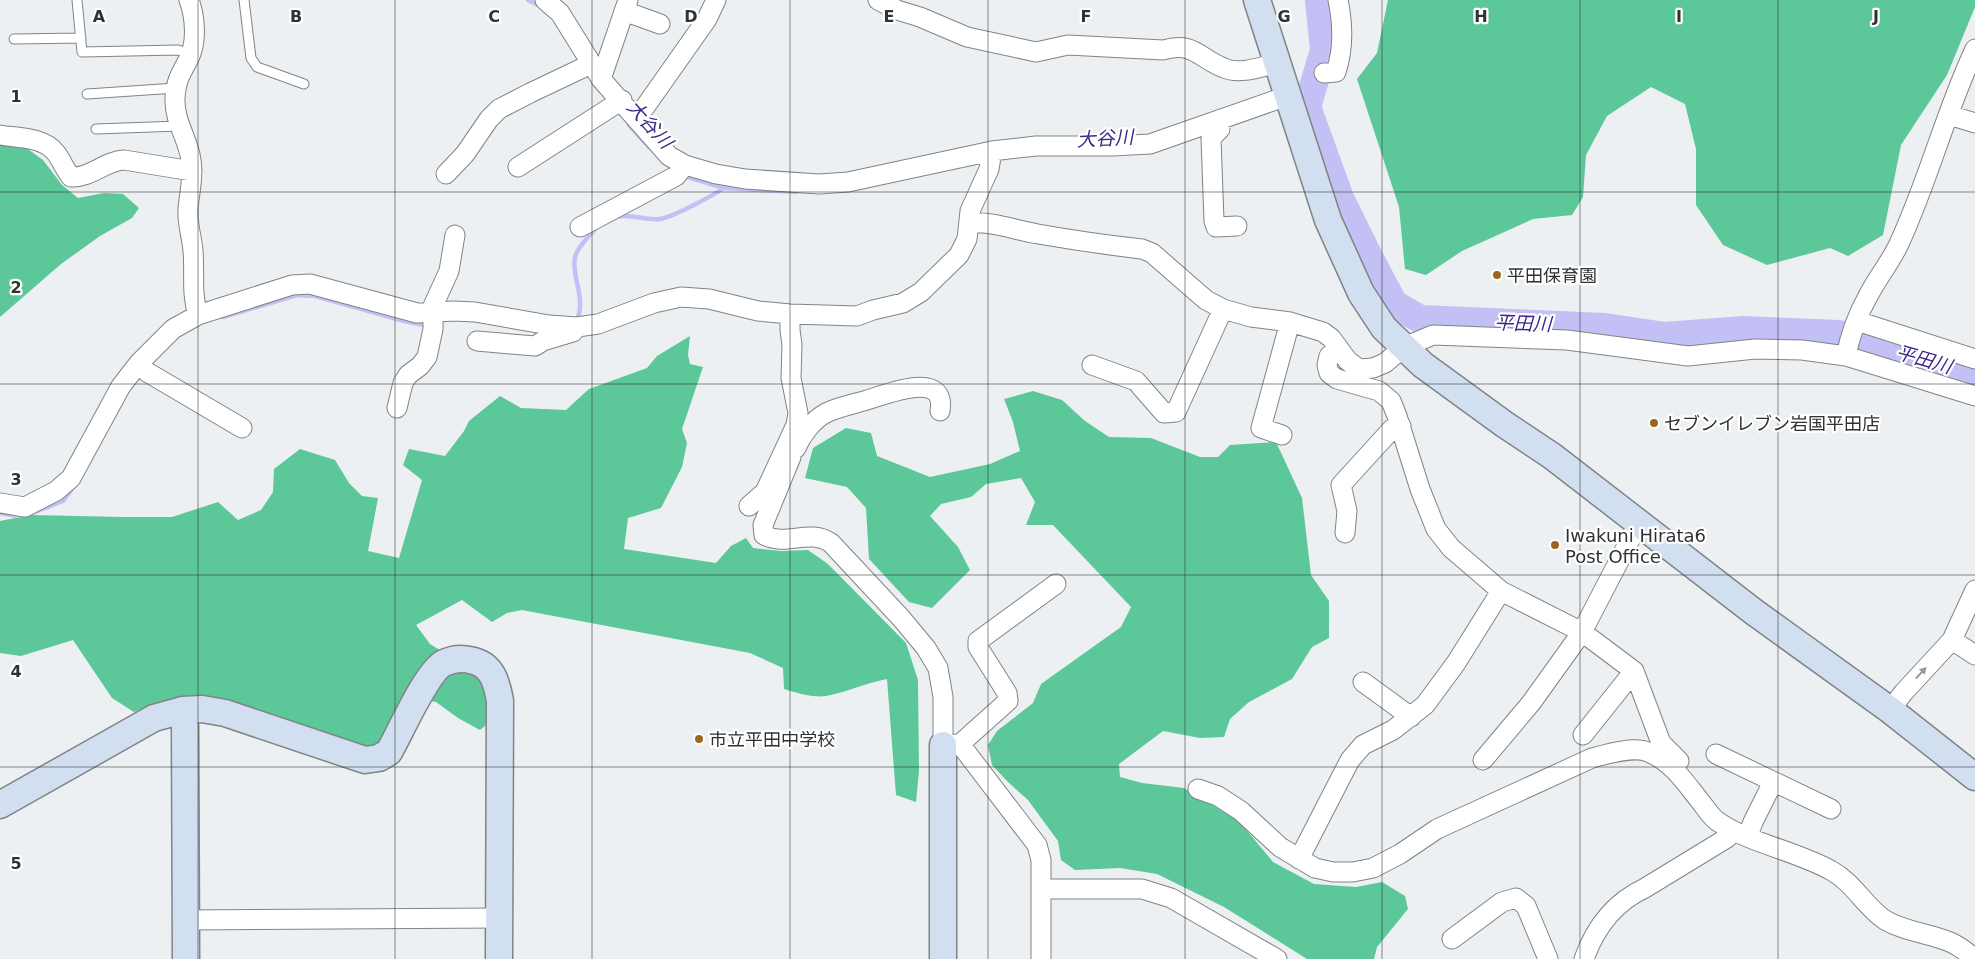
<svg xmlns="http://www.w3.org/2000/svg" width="1975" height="959" viewBox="0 0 1975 959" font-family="'DejaVu Sans','Noto Sans JP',sans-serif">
<rect width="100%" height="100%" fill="#ecf0f2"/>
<path fill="#5cc798" d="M1388,0H1975V7L1947,75L1901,145L1883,235L1848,256L1830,248L1767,265L1723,245L1696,205V149L1685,104L1651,87L1607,116L1586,155L1583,197L1572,215L1533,219L1462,251L1426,275L1405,269L1399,207L1357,79L1377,53Z
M0,138L14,139L43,160L62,185L78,198L104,193L123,194L139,208L132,218L100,236L61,264L0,317Z
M690,336L688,355L690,364L703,367L682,429L687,443L682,467L661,508L628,518L624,549L716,563L731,546L746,538L753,548L781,551L808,550L828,564L906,643L918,680L919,771L916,802L896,795L887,679C866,683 847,692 826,696C814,698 796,693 784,689L783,668L750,653L522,610L507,613L492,622L462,600L416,625L430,644L472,670L484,681L490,722L480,730L458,718L436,702L411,698L378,749L348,747L260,711L207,696L171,699L134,712L112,698L73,640L21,656L0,653V521L31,515L123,517H172L218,502L238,520L261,510L273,492L274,469L300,449L335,460L349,483L362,496L378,498L368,551L399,558L422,480L403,465L409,449L445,456L464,431L469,421L500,396L521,408L566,410L589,389L647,368L657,356Z
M1033,391L1062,400L1085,421L1109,437L1151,438L1200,457H1218L1230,445L1276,442L1302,498L1311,575L1329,601V638L1312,647L1292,679L1249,702L1230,719L1224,737L1200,738L1163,731L1119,764L1120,777L1142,783L1184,788L1239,821L1273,862L1314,884L1356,887L1382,882L1405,896L1408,909L1377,947L1374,959H1307L1224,907L1157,874L1120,868L1075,870L1061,860L1058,841L1028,800L1007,781L992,765L988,745L997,731L1033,703L1041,684L1121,627L1131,607L1053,525H1026L1035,502L1021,478L986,484L971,497L941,504L930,516L958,547L970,570L932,608L909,602L869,559L866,508L847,487L805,478L813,448L846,428L871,433L877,456L930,477L990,464L1020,451L1013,422L1004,399Z"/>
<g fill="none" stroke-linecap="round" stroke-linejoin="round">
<path stroke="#c2c0f4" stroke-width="4.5" d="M528,0L542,7
M629,125L649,147
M683,174L688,177L724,188L797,192
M616,217C631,213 645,221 660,219C673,217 712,196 724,188
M223,317L297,295L315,296L404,321L424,325
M576,321C588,300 569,273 576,254C581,243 590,235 598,226
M0,513L16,516L35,512L63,501L75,485"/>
<path stroke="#c2c0f4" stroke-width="28" d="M1319,0L1324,50L1307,107L1340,198L1366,251L1394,304L1420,319L1605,327L1665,336L1743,330L1839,334L1891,348L1975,374"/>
<defs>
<path id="lane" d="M77,0L82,52L178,50L191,54
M244,0L251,58L257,67L304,84
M14,39L81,38
M87,94L176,88
M96,129L179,126"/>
<path id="street" d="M189,0C195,16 197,40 190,56C182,73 176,78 175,98C174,122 188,138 191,160C194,178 189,193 188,210C187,224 192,237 193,251C195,274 191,293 198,315
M545,0L560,13L601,79L669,156L685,165L716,174L745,179L819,184L848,182L992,151L1036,146H1113L1150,144L1287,96
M878,0L897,10L920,17L967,37L1036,52L1068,45L1163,50C1194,41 1198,58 1224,68C1240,75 1260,67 1277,63
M624,11L660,24
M1324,73L1336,72C1344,48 1343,24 1338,0
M601,79L628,0
M1949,115L1975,123
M635,117L645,107L707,19L716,0
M1220,120V129L1211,138L1214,221L1216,227L1237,226
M0,135C18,138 44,137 56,153C62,161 65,170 71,177C91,178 105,161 124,160L192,171
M518,167L622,100
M446,174L465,154L489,119L499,109L530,93L591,64
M969,223C993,221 1014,230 1038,234C1072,240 1107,245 1142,249L1152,253L1206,300L1223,309L1251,317L1290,322L1323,332L1331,338L1348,361L1359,369L1373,368L1385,363L1404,347L1433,335L1567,340L1688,356L1755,349L1802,350L1846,356L1975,396
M580,227L676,176L685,165
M1857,321L1975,359
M477,341L535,346L543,341L573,332L576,328
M1338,349L1329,356L1327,365L1329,373L1337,379L1379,391L1391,401L1397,416L1420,489L1436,529L1451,548L1501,591L1582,632L1531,703L1483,760
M1846,356C1850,336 1857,316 1867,298C1876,280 1889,264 1898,246C1928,182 1945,113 1975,49
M139,363L147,372L242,428
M1092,365L1136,381L1164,413L1176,412L1223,309
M397,408L403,383L408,375L420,366L427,357L433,329V306L449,271L455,235
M1282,435L1261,428L1290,322
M796,448C802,434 813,420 826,413C838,407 854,404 867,400C887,394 947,369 940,411
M791,457L763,525L764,535C786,547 809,528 831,543L901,618L926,648L938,668L943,697V745L960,744L1008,701L1007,693L978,647V641L1056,584
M0,503L25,507L56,491L71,478L121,386L139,363L173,329L198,315L292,285L310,284L417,313L454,311L475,312L549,325L577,327L598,324L654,303L681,297L709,299L758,311L790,314L857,316L873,310L903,303L921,292L959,255L967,239L970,211L989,169L992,151
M749,506L765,492L796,425L798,413L791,378L792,345L790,330V314
M1640,525L1634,532L1582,632L1634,671L1661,743L1679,761
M1345,533L1347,511L1341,485L1392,429L1401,426
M1952,640L1975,655
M1363,682L1411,717
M1890,710L1904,692L1952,640L1975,590
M1583,735L1634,671
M960,744L1037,845L1041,860V959
M1716,754L1831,809
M1198,789L1218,796L1241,811L1280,847L1315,868L1333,872H1353L1373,868L1400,854L1437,829L1592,758C1607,754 1633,746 1648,752C1671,761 1685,782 1700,801C1705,807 1710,816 1717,821C1748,843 1797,851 1832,871C1854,883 1865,907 1885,920C1905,932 1929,933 1950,942C1959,946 1967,952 1975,959
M1748,836L1753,822L1773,782
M1299,859L1350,760L1363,745L1393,730L1425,705L1456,663L1501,591
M1041,889H1142L1171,898L1277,959
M186,920L499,918
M1452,939L1502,902L1516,898L1526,906L1548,959
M1584,959C1595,928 1615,902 1645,888L1727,838L1732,830"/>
<path id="secondary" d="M1257,0L1328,220L1361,293L1384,328L1423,365L1504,424L1552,456L1754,612L1890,710L1975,777
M183,710L185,727L186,959
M943,745V959
M0,805L154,718L183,710L202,709L225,713L365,760L379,758L389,752C400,733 427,671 444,663C454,658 464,658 474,661C493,666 497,684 500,701L499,959"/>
</defs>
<use href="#lane" stroke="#808485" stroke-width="11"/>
<use href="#street" stroke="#808485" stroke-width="21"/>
<use href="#secondary" stroke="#808485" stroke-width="29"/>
<use href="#lane" stroke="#fff" stroke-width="9"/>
<use href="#street" stroke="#fff" stroke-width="19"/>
<use href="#secondary" stroke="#d1dff1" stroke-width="26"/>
</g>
<defs><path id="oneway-solid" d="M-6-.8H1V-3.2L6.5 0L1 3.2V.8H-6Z" transform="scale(1.25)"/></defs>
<use fill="#989898" href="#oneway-solid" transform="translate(1921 673) rotate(-47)"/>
<path fill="none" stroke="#303132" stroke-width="1" stroke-opacity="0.55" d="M198,0V959M395,0V959M592,0V959M790,0V959M988,0V959M1185,0V959M1382,0V959M1580,0V959M1778,0V959M0,192H1975M0,384H1975M0,575H1975M0,767H1975"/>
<g fill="#9c661f" stroke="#fff" stroke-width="2">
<circle cx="1497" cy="275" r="5"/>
<circle cx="1654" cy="423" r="5"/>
<circle cx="1555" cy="545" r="5"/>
<circle cx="699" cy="739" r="5"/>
</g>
<g text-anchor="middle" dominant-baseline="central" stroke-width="4.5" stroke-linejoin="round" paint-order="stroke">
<g font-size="18" fill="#303132" stroke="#fff" text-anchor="start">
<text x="1507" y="275">平田保育園</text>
<text x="1664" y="423">セブンイレブン岩国平田店</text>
<text x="1565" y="535">Iwakuni Hirata6<tspan x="1565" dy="21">Post Office</tspan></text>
<text x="709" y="739">市立平田中学校</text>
</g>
<g font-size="19" font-style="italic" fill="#3d2787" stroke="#fff">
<text transform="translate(650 124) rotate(48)">大谷川</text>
<text transform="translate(1105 138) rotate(-3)">大谷川</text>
<text transform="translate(1523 323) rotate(2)">平田川</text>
<text transform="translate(1924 359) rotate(16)">平田川</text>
</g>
</g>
<g font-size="16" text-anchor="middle" font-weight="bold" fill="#303132" stroke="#fff" stroke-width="4.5" stroke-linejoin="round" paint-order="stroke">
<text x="99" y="22">A</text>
<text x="296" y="22">B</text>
<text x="494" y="22">C</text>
<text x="691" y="22">D</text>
<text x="889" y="22">E</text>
<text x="1086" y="22">F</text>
<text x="1284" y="22">G</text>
<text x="1481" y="22">H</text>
<text x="1679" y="22">I</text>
<text x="1876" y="22">J</text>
<text x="16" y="102">1</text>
<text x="16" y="293">2</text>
<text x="16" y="485">3</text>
<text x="16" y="677">4</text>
<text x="16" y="869">5</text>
</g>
</svg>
